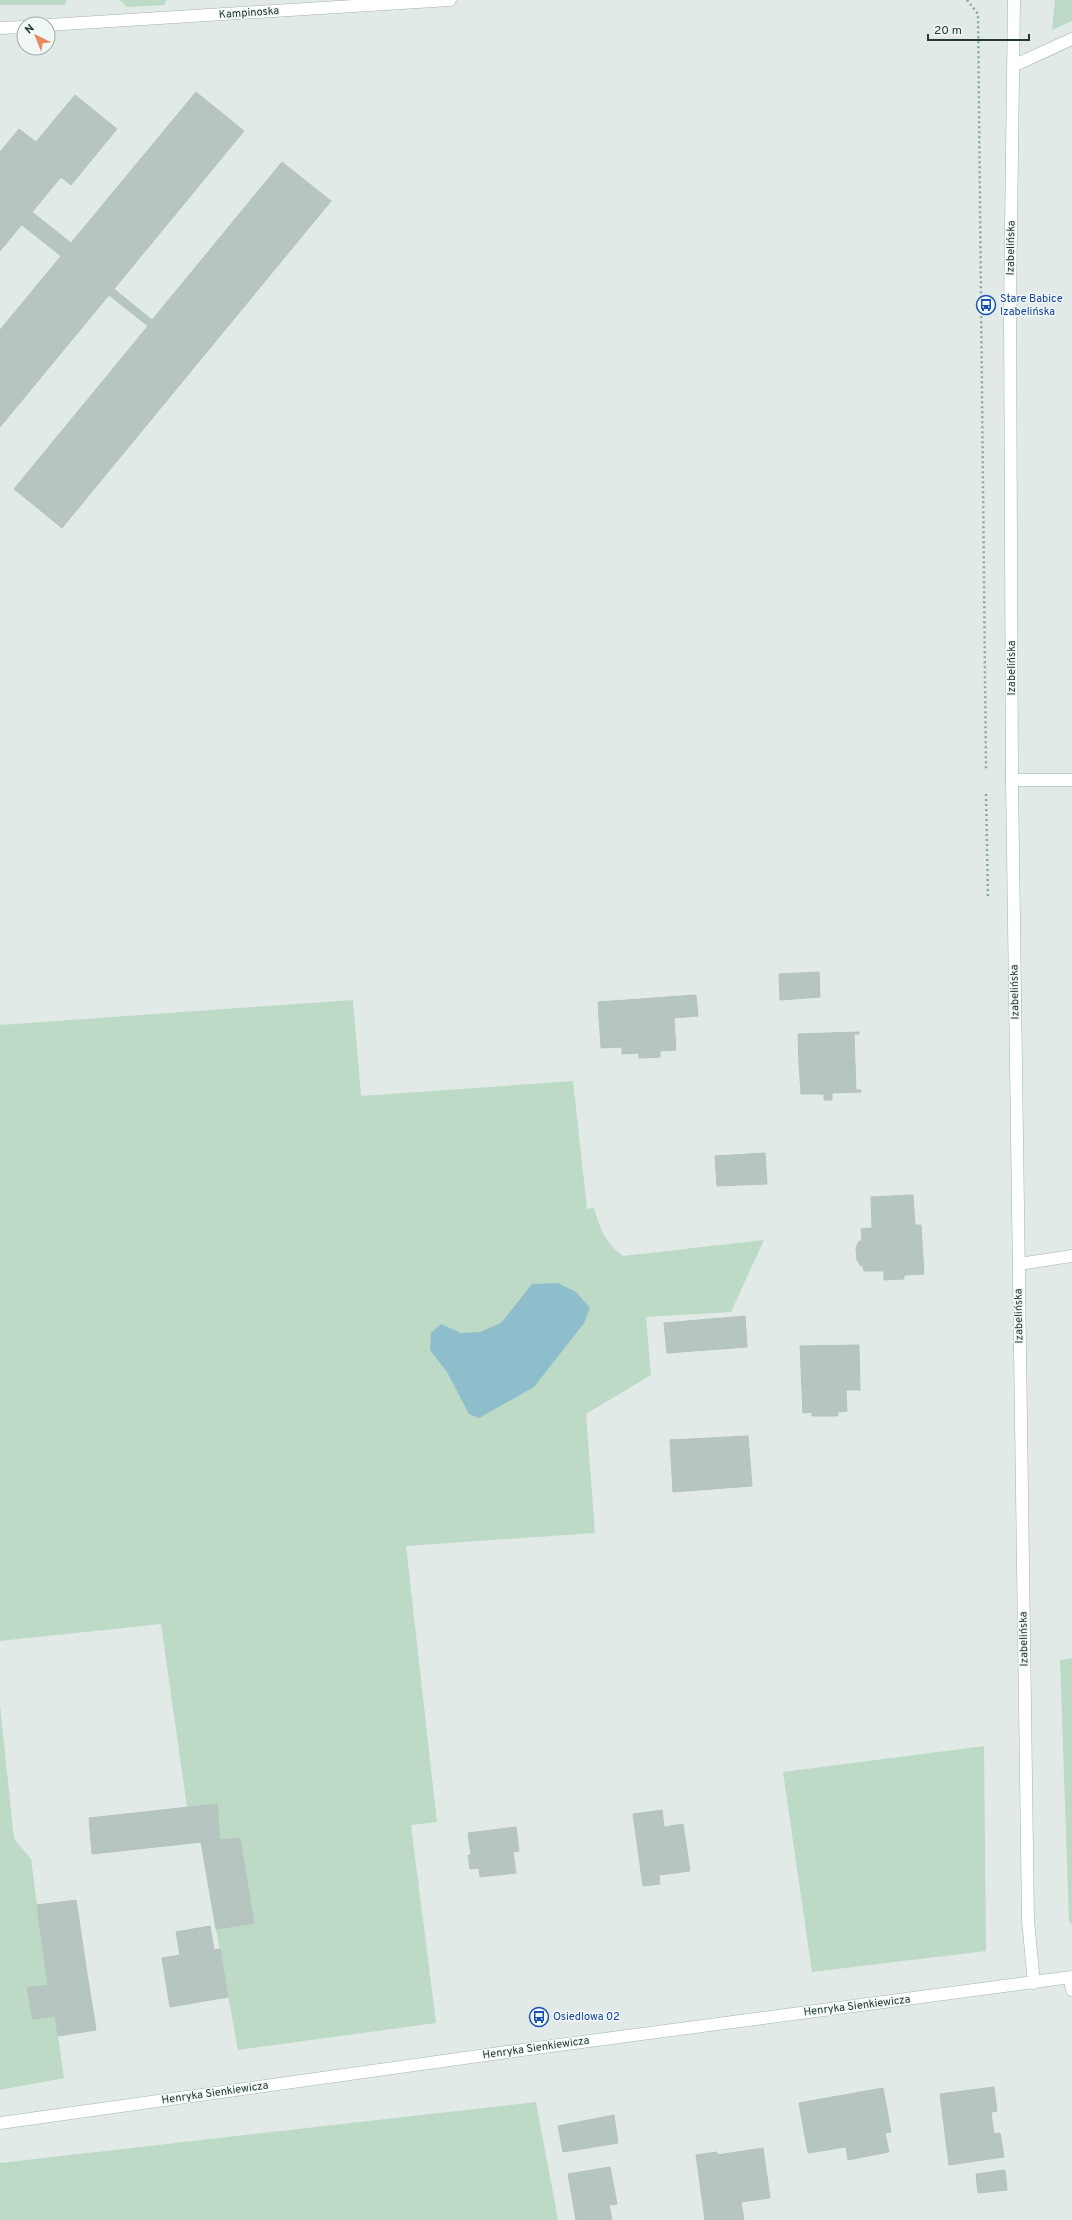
<svg xmlns="http://www.w3.org/2000/svg" width="1072" height="2220" viewBox="0 0 1072 2220" font-family="Overpass,sans-serif">
<rect width="100%" height="100%" fill="#e1eae7"/>
<path fill="#bcdac6" d="M0,0H67L65,5H0Z
M120,0H167L164,5L127,7Z
M1055,0H1072V21L1052,30Z
M353,1000L361,1096L573,1081L587,1209L594,1208C601,1231 604,1241 623,1256L764,1240L731,1312L646,1317L651,1375L586,1414L595,1533L406,1546L437,1822L411,1825L436,2023L238,2050L216,1929L254,1922L240,1838L220,1840L217,1804L187,1807L161,1624L0,1641V1025Z
M1072,1658V1925L1069,1921L1060,1660Z
M0,1705L14,1839L31,1859L48,1986L27,1989L33,2019L55,2016L64,2078L0,2090Z
M984,1746L986,1951L812,1972L783,1772Z
M536,2102L558,2220H0V2163Z"/>
<path fill="#8ebecb" d="M558,1283L576,1292L590,1308L584,1323L534,1387L479,1418L469,1414L447,1372L430,1350L431,1333L441,1324L461,1333L480,1332L501,1323L532,1284Z"/>
<path fill="#b7c5c0" stroke="#b4c3be" d="M196,92L244,131L114,289L152,320L282,162L331,201L62,528L14,489L148,326L109,295L0,427V330L61,256L22,225L32,212L71,243Z
M75,95L117,129L71,185L61,177L0,251V152L19,129L36,142Z
M819,972L820,997L780,1000L779,974Z
M696,995L698,1016L674,1018L676,1050L660,1051V1057L639,1058V1053L622,1054V1047L601,1048L598,1002Z
M859,1032V1034H854L855,1062L799,1064L798,1034Z
M855,1062L856,1090H861V1092L832,1093V1100H824V1094H801L799,1064Z
M765,1153L767,1184L717,1186L715,1156Z
M913,1195L915,1225H921L924,1274L904,1275V1279L884,1280V1271H864L863,1266H861L857,1260L856,1248L859,1241H862L861,1229L872,1228L871,1197Z
M745,1316L747,1347L667,1353L664,1323Z
M859,1345L860,1390H846L847,1411L838,1412V1416H812V1412L803,1413L800,1346Z
M748,1436L752,1486L673,1492L670,1440Z
M217,1804L220,1840L92,1854L89,1818Z
M662,1810L664,1827L683,1824L690,1871L659,1875L660,1884L643,1886L633,1814Z
M516,1827L519,1851L513,1852L516,1873L480,1877L479,1868L470,1869L468,1855H471L468,1833Z
M240,1838L254,1923L216,1929L201,1842Z
M76,1900L88,1980L48,1986L37,1905Z
M210,1926L214,1950L220,1949L228,1997L170,2007L162,1958L180,1955L176,1932Z
M88,1980L96,2030L58,2036L55,2016L33,2019L27,1988Z
M994,2087L997,2111L991,2112L994,2134L1000,2133L1004,2157L949,2165L940,2094Z
M883,2088L891,2132L885,2133L889,2152L848,2160L846,2147L808,2153L799,2103Z
M614,2115L618,2143L563,2152L558,2126Z
M763,2148L770,2198L741,2202L744,2220H705L696,2155L717,2152V2155Z
M610,2167L617,2204L609,2205L612,2220H576L568,2174Z
M1005,2170L1007,2190L978,2193L976,2174Z"/>
<g fill="none" stroke-linecap="round" stroke-linejoin="round">
<defs>
<path id="lane" d="M1015,65L1072,39
M1012,780H1072
M1019,1264L1072,1256"/>
<path id="street" d="M48,25L450,0
M0,28L24,27
M1070,1978L1072,1990"/>
<path id="secondary" d="M1014,0L1010,307L1012,780L1028,1920L1034,1983
M0,2123L529,2049L1072,1977"/>
</defs>
<use href="#lane" stroke="#a4b1ae" stroke-width="13"/>
<use href="#street" stroke="#a4b1ae" stroke-width="13"/>
<use href="#secondary" stroke="#a1b5af" stroke-width="13"/>
<path stroke="#84aba1" stroke-width="2.5" stroke-dasharray="2 3" stroke-linecap="butt" d="M967,0L978,14L986,769
M986,794L988,899"/>
<use href="#lane" stroke="#fff" stroke-width="12"/>
<use href="#street" stroke="#fff" stroke-width="12"/>
<use href="#secondary" stroke="#fff" stroke-width="12"/>
</g>
<defs>
<symbol id="bus-ring" viewBox="-11 -11 22 22"><circle r="9.5" fill="#f1f7f5" stroke="#1a4fb4" stroke-width="1.5"/><path d="M-5-6H5V4H4V6H2V4H-2V6H-4V4H-5ZM-3.5-4V0h7V-4ZM-3.5 1.2v1.5H-2V1.2ZM2 1.2v1.5H3.5V1.2Z" fill="#1a4fb4"/></symbol>
</defs>
<g fill-rule="evenodd">
<use href="#bus-ring" x="975" y="294" width="22" height="22"/>
<use href="#bus-ring" x="528" y="2006" width="22" height="22"/>
</g>
<g text-anchor="middle" dominant-baseline="central" stroke-width="3" stroke-linejoin="round" paint-order="stroke">
<g font-size="11" fill="#233935" stroke="#f1f7f5">
<text transform="translate(249 13) rotate(-4)">Kampinoska</text>
<text transform="translate(1011 248) rotate(-89)">Izabelińska</text>
<text transform="translate(1012 668) rotate(-90)">Izabelińska</text>
<text transform="translate(1015 992) rotate(-91)">Izabelińska</text>
<text transform="translate(1019 1316) rotate(-91)">Izabelińska</text>
<text transform="translate(1024 1639) rotate(-91)">Izabelińska</text>
<text transform="translate(857 2006) rotate(-7)">Henryka Sienkiewicza</text>
<text transform="translate(536 2048) rotate(-8)">Henryka Sienkiewicza</text>
<text transform="translate(215 2093) rotate(-8)">Henryka Sienkiewicza</text>
</g>
<g font-size="11" fill="#164399" stroke="#f1f7f5" text-anchor="start">
<text x="1000" y="299">Stare Babice<tspan x="1000" dy="13">Izabelińska</tspan></text>
<text x="553" y="2017">Osiedlowa 02</text>
</g>
</g>
<g transform="translate(36 36) rotate(317)"><circle r="19" fill="#f1f7f5" stroke="#9faba8"/>
<path d="M0-3L7 15L0 10L-7 15Z" fill="#e68b64"/>
<text y="-6" font-size="11" font-weight="bold" text-anchor="middle" fill="#233935">N</text>
</g>
<path d="M928 34v6h101v-6" fill="none" stroke="#233935" stroke-width="2"/>
<text x="934" y="34" font-size="12" fill="#233935" stroke="#f1f7f5" stroke-width="3" paint-order="stroke">20 m</text>
</svg>
